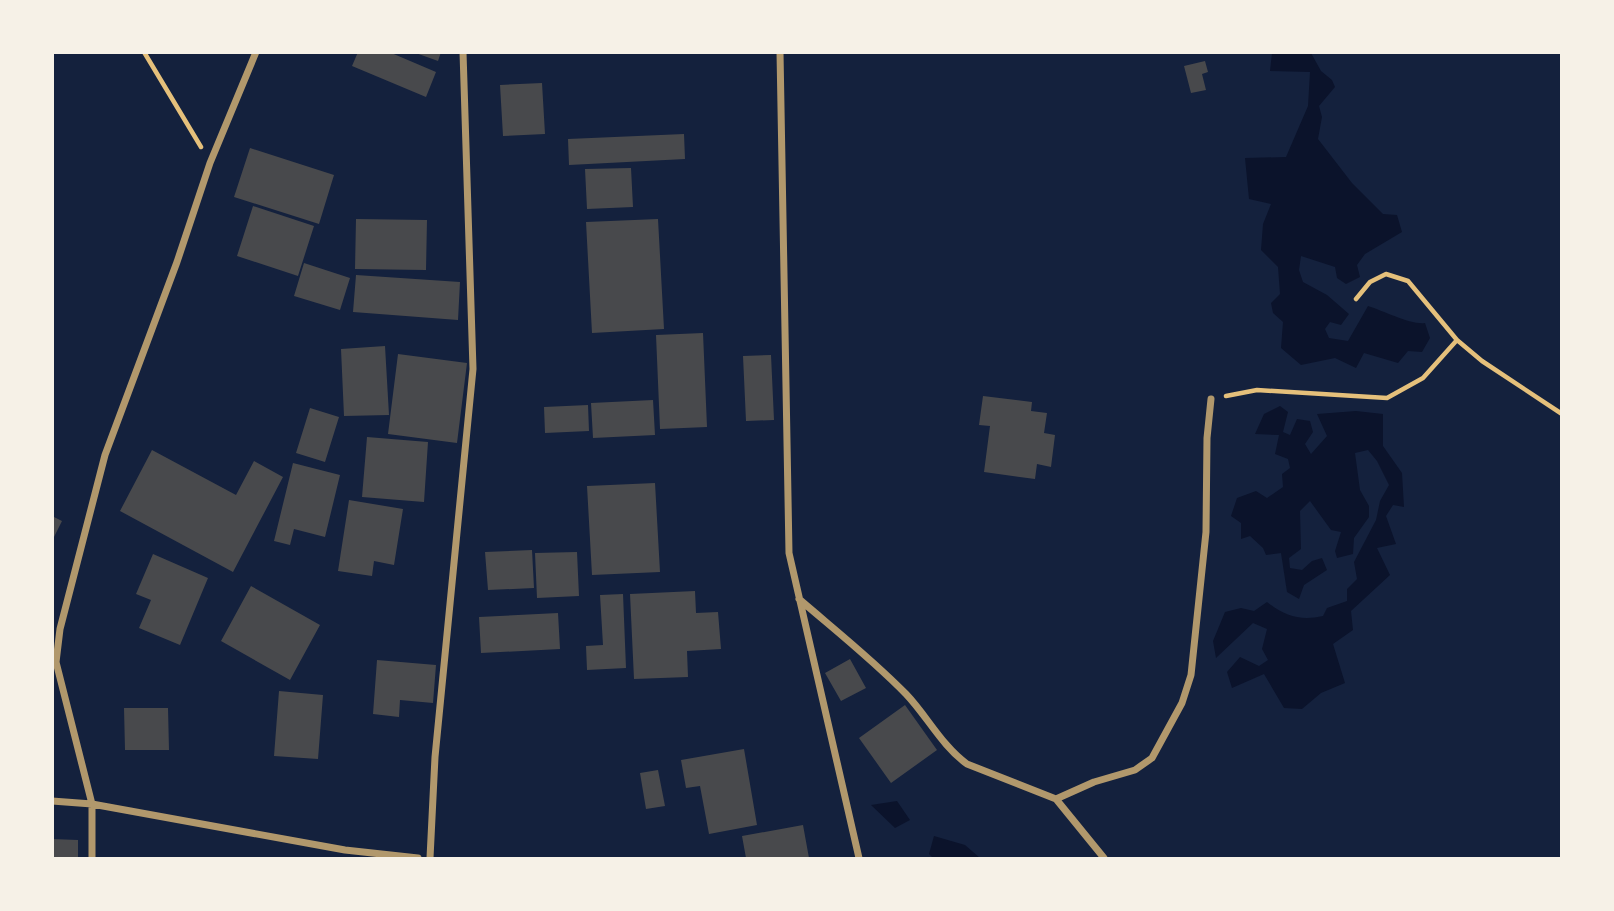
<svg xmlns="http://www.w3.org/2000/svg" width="1614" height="911" viewBox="0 0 1614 911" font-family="'Source Sans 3',sans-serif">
<rect width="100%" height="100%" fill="#14213d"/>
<path fill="#0b132b" d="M1272,53H1311L1321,71L1332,80L1335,87L1319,106L1322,117L1318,139L1352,183L1383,214L1397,215L1402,232L1365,254L1357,265L1360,277L1346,284L1337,278L1335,267L1301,256L1299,270L1303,282L1327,295L1349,314L1341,325L1330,322L1325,329L1329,338L1348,341L1368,306C1384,311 1411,325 1425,323L1430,338L1422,352L1408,351L1398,363L1364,353L1356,368L1335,358L1301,365L1281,348L1283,322L1273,313L1271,303L1280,294L1278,267L1261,250L1263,224L1271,204L1249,199L1245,158L1286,157L1308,106L1310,72L1270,71Z
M1280,406L1288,412L1283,432L1290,435L1297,419L1310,421L1313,432L1305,444L1311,454L1327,436L1317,414L1356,411L1383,414V446L1402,473L1404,507L1393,505L1386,516L1396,544L1377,548L1390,575L1351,611L1353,630L1333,644L1345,683L1321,693L1302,709L1284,708L1264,674L1232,688L1227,672L1240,657L1259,666L1268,660L1262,649L1267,629L1253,623L1216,658L1213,641L1225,612L1241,608L1254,611L1267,602C1285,616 1300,621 1323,616L1327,608L1347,601V589L1357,579L1354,562L1376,520L1380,501L1389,485L1377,461L1368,450L1355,453L1360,490L1369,506V517L1354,538L1353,554L1337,558L1335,551L1341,532L1331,530L1310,501L1300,511L1301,549L1289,558L1290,568L1302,570L1312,561L1322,558L1327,570L1304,585L1299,599L1287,592L1281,553L1266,555L1263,548L1250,536L1241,539V523L1231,516L1237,498L1256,491L1267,498L1283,487L1282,474L1290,468L1288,459L1275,454L1279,435L1255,434L1264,414Z
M897,801L910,820L895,828L871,805Z
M934,836L965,845L980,858H933L929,854Z"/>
<path fill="#48494c" d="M358,52H389L436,72L426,97L352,66Z
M413,52H441L438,61Z
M1205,61L1208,72L1202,74L1206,90L1191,93L1184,66Z
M542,83L545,134L503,136L500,85Z
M684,134L685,159L569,165L568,139Z
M250,148L334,175L319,224L234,197Z
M631,168L633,207L587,209L585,169Z
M253,206L314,226L298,276L237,256Z
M356,219L427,220L426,270L355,269Z
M658,219L664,329L592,333L586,222Z
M304,263L350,278L340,310L294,296Z
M356,275L460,282L458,320L353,312Z
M703,333L707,427L660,429L656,335Z
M385,346L389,415L344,416L341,349Z
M398,354L467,363L457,443L388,434Z
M771,355L774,420L746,421L743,356Z
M983,396L1032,402L1031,411L1047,413L1044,433L1055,435L1051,467L1037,464L1035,479L984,472L990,426L979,425Z
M653,400L655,435L593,438L591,403Z
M588,405L589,431L545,433L544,407Z
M310,408L339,417L325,462L296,453Z
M367,437L428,442L424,502L362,497Z
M152,450L236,495L254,461L283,477L233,572L120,511Z
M293,463L340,475L325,537L294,529L290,545L274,541Z
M655,483L660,572L592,575L587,486Z
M349,500L403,509L394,565L374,561L372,576L338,571Z
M52,516L62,521L52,541Z
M532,550L534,588L488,590L485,552Z
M577,552L579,596L537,598L535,553Z
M153,554L208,578L180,645L139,628L151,600L136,594Z
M251,586L320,625L290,680L221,641Z
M695,591L696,613L718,612L721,649L687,651L688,677L634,679L630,594Z
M623,594L626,668L587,670L586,646L603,645L600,595Z
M558,613L560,649L481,653L479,617Z
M850,659L866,688L841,701L825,673Z
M377,660L436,665L433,703L400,700L399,717L373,714Z
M279,691L323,695L318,759L274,756Z
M905,705L937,750L891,783L859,738Z
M124,708H168L169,750H125Z
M744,749L757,825L709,834L700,786L686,788L681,760Z
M658,770L665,806L646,809L640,773Z
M803,825L809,858H746L742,836Z
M52,839L78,840V858H52Z"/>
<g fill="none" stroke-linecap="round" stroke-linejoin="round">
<path stroke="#e5c07b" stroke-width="4.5" d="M144,52L201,147
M1356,299L1370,282L1386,274L1408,281L1457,340L1482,361L1562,414
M1226,396L1257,390L1387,398L1423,378L1457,340"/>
<path stroke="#b1986c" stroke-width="7" d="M780,52L789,553L859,858
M799,599C835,630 873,660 906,694C927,716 942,746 967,764L1056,799L1104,858
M1056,799L1094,782L1135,770L1152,758L1182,703L1191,675L1206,532L1207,438L1211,399
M52,801L92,804L345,850L418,858
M92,858V804L56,662L60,629L105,455L177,262L210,163L256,52
M430,858L435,757L473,369L463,52"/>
</g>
<rect width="1614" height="911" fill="none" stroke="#f6f1e7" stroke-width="108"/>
</svg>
